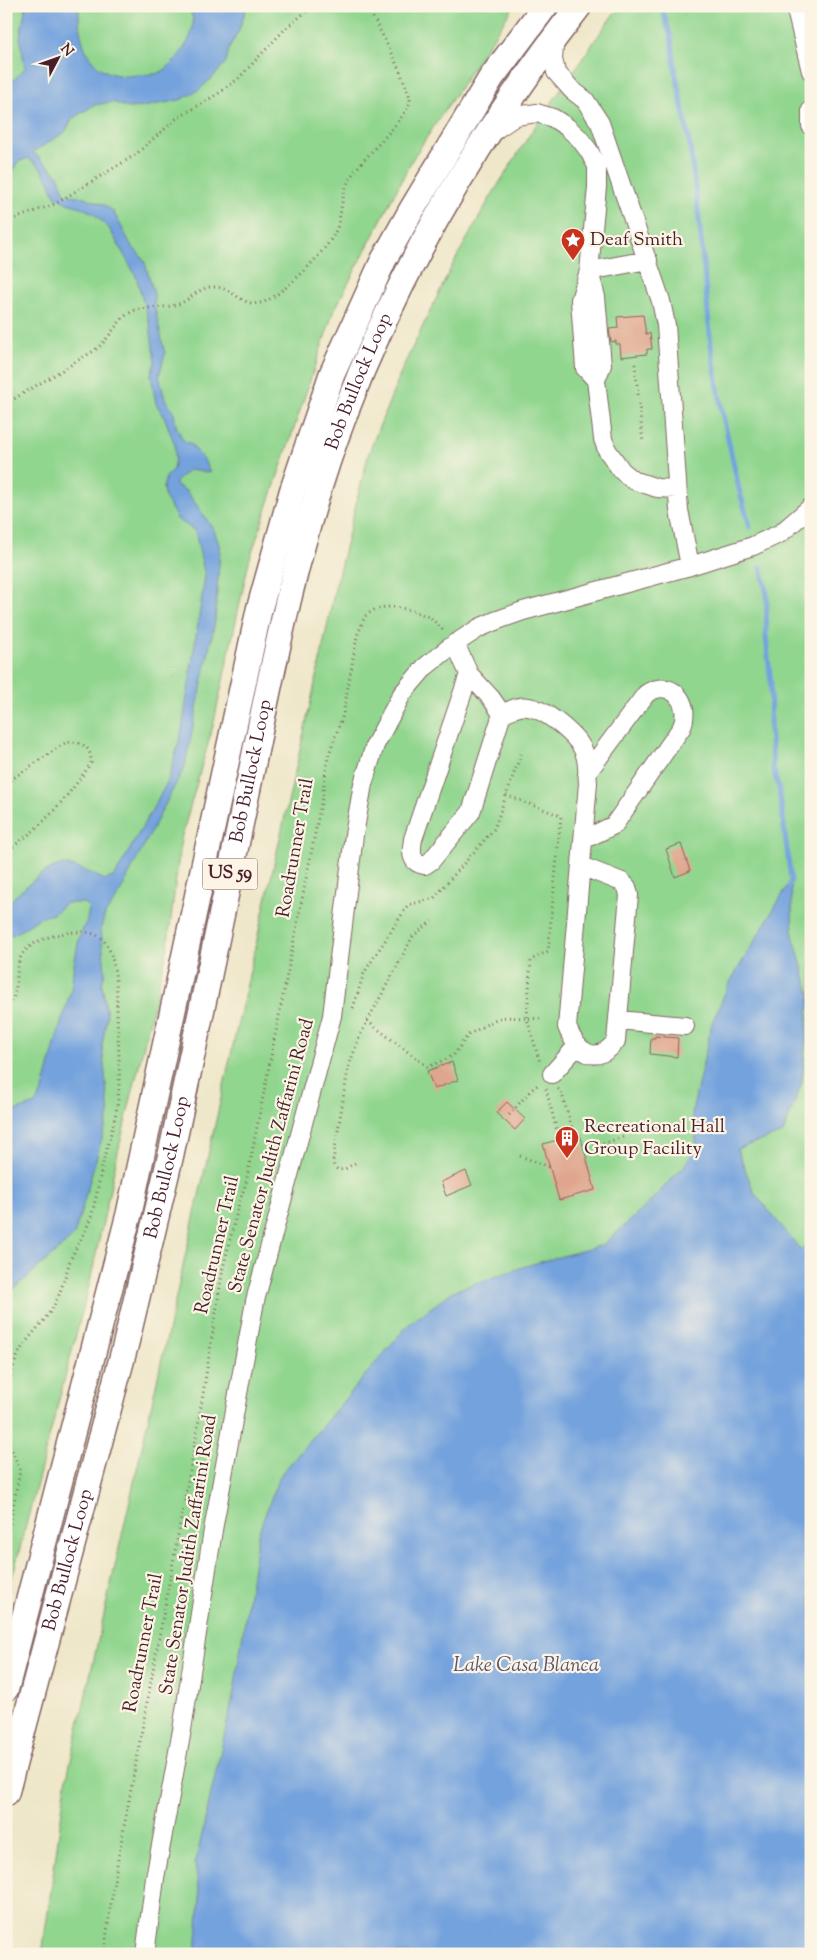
<svg xmlns="http://www.w3.org/2000/svg" width="817" height="1960" viewBox="0 0 817 1960" font-family="'Sorts Mill Goudy',serif">
<rect width="100%" height="100%" fill="#fcf5e5"/>
<filter id="ink" filterUnits="userSpaceOnUse"><feTurbulence type="fractalNoise" baseFrequency=".02" numOctaves="2"/><feDisplacementMap in="SourceGraphic" scale="10" xChannelSelector="R" yChannelSelector="G"/><feConvolveMatrix kernelMatrix="1 2 1 2 8 2 1 2 1" color-interpolation-filters="sRGB"/></filter>
<filter id="wash" filterUnits="userSpaceOnUse"><feTurbulence type="fractalNoise" baseFrequency=".0096" numOctaves="4" result="noise"/><feDisplacementMap in="SourceGraphic" scale="20" xChannelSelector="R" yChannelSelector="G"/><feGaussianBlur stdDeviation="1.12" result="paint"/><feColorMatrix in="noise" values="0 0 0 0 0 0 0 0 0 0 0 0 0 0 0 0 0 1.4 0 .05"/><feComposite in="paint" operator="in"/></filter>
<g filter="url(#wash)">
<rect width="100%" height="100%" fill="#efe7c9"/>
<path fill="#91d68f" stroke="#6e7a5d" d="M6,6H514L413,158L333,313L249,561L213,726L181,839L167,950L118,1152L90,1282L6,1601Z
M622,6H811V1954H42L66,1782L319,666L335,588L369,452L404,365L453,264L490,198L532,131L612,16Z"/>
<path fill="#73a2dd" stroke="#5e6084" d="M26,6H79C77,46 92,82 138,75C145,74 156,75 161,72C176,63 194,39 193,21C193,16 190,11 188,6H247L239,30L229,49L226,62L215,75L199,90L180,100L142,107L128,108L113,102L94,105L72,119L65,132L33,152L58,175L65,194L84,197L104,205L113,211L131,245L144,260L154,293V304L165,354L159,376L165,399L174,413L176,426L183,440L191,444L204,460L210,473L189,470L177,480L176,485L186,491L198,507L214,530L220,548L215,621L185,766L118,896L105,914L101,928L105,972L102,984L107,1016L102,1045L109,1114L74,1236L6,1296V1114L35,1104L43,1090L58,1033L71,991L73,970L79,938L87,920L89,908L84,903H66L53,914L41,917L17,933L6,937V904C20,893 47,864 64,865C77,866 93,874 105,880L115,876L168,781L182,730L205,576L195,531L177,519L164,495L163,487L166,477L173,469L175,458V445L164,416L156,404L151,374L155,362L150,325L136,276L109,228L93,213L78,206L67,203L55,196L49,181L39,166L28,158L18,162L6,180V88L25,68L20,37Z
M791,880L793,935L810,994L802,1082L783,1133L737,1149L755,1194L800,1249L811,1246V1954H196L200,1897L195,1865L234,1692L258,1534L279,1477L407,1326L453,1291L529,1265L603,1245L643,1209L684,1166L697,1146L692,1112L712,1023L729,984Z"/>
<g fill="none" stroke-linecap="round" stroke-linejoin="round">
<path stroke="#73a2dd" stroke-width="5" d="M661,6L671,37L676,75L690,146L699,218L711,345L722,411L739,489L750,527
M761,567L767,595L766,637L771,684L770,727L773,768L779,789L791,880L789,886"/>
</g>
<g id="blocks">
<path fill="#dfa68d" d="M643,315L646,334L650,333L652,349H647V354L621,357L620,344H616V341L611,342L609,329L618,328L617,317Z
M681,844L690,871L675,877L666,849Z
M655,1036L678,1038L677,1057L650,1054L651,1038H655Z
M452,1062L458,1080L434,1089L427,1071Z
M507,1102L525,1119L515,1130L496,1113Z
M580,1134L595,1190L559,1200L543,1144Z
M466,1171L472,1185L446,1196L441,1182Z"/>
</g>
</g>
<g filter="url(#ink)">
<use href="#blocks" fill-opacity="0" stroke="#846562" stroke-width="1"/>
<g fill="none" stroke-linecap="round" stroke-linejoin="round">
<defs>
<path id="minor" d="M795,6L811,71
M555,37L553,59L556,72L572,90L585,100L600,123L661,301L666,325L679,510L690,566
M811,110V126
M495,130L516,116L537,113L553,118L567,127L579,138L589,151L597,166V187L589,271L580,300L585,368L596,380
M589,271L596,297L602,365L596,380L603,439L607,450L622,471L633,480L657,488L677,489
M589,271L648,260
M455,643L469,674L413,839C411,852 410,863 425,865L431,861L471,812L502,714C510,710 519,705 528,707C545,709 578,736 584,752C588,761 587,774 588,783L567,1027C577,1052 596,1067 616,1041L629,895L627,887L622,882L581,866
M469,674L491,698L502,714
M583,840L614,825L682,727C692,702 670,677 646,694L587,773
M618,1020L685,1026
M552,1074L577,1046
M145,1954L155,1878L182,1730L213,1530L255,1301L332,1016L354,835L363,784L375,745L402,694L425,667L450,647L479,628L495,621L523,611L690,566L753,546L781,533L811,507"/>
<g id="highway">
<path d="M6,1688L129,1214L259,610L292,492L332,374L383,261L411,211L491,78L545,6"/>
<path id="s1" d="M6,1793L126,1343L171,1154C198,1029 224,903 250,778C275,655 300,530 345,413C401,266 482,130 579,6"/>
</g>
</defs>
<use href="#minor" stroke="#846562" stroke-width="20"/>
<use href="#highway" stroke="#846562" stroke-width="28"/>
<path stroke="#846562" stroke-width="3" stroke-dasharray="1 4" stroke-linecap="butt" d="M6,222L55,204L135,155L176,119L219,93L238,79L285,29L313,6
M635,364L643,443
M6,404C29,389 54,376 77,361C85,356 95,351 102,344C113,333 120,315 136,310C151,306 167,309 181,303C192,298 201,286 214,287C237,287 245,316 273,297C291,286 333,245 338,225C343,204 341,191 354,172C366,156 408,116 410,101C411,90 374,16 366,6
M6,783L65,743C80,740 92,746 91,763C69,796 40,830 6,851
M506,795L561,816L548,951L531,960L527,1018L540,1063
M353,1008L364,973L408,905L434,898L494,829L521,754
M6,1010C23,990 12,969 23,953C36,936 82,925 100,937C117,949 117,993 117,1012C118,1041 121,1070 118,1099C116,1118 110,1136 105,1154C100,1175 97,1196 91,1217C86,1232 76,1246 70,1261C66,1273 63,1285 58,1297C50,1316 38,1326 26,1342C13,1358 10,1380 6,1399
M367,1021L428,1067L453,1056L468,1035L496,1019L506,1017L543,1019
M546,1089L559,1139
M558,1089L561,1091L574,1135
M509,1115L531,1090L539,1084
M584,1150L623,1137
M520,1156L550,1167
M355,1163L345,1169L338,1170L334,1166L333,1161L348,1069L359,1037L413,936L432,921
M6,1426L10,1445L20,1470L6,1544
M104,1954L114,1881L196,1438L223,1268L239,1203L246,1183L322,798L328,757L343,715L357,636L365,616L374,610L385,607H396L414,611L431,618L445,632"/>
<use href="#minor" stroke="#fff" stroke-width="18"/>
<use href="#highway" stroke="#fff" stroke-width="25"/>
</g>
</g>
<defs>
<symbol id="sight-pin" viewBox="-11 -11 22 30"><path d="M0 17L-7.5 6A9.5 9.5 0 1 1 7.5 6Z" fill="#c8321e" stroke="#fcf5e5"/><path d="M0-6L1.8-2.2L6-1.7L2.9 1.2L3.7 5.4L0 3.3L-3.7 5.4L-2.9 1.2L-6-1.7L-1.8-2.2Z" fill="#fff"/></symbol>
<symbol id="building-pin" viewBox="-11 -11 22 30"><path d="M0 17L-7.5 6A9.5 9.5 0 1 1 7.5 6Z" fill="#c8321e" stroke="#fcf5e5"/><path d="M-4-6H4V6H1V3H-1V6H-4ZM-2.5-4.3h1.7v1.8h-1.7ZM.8-4.3h1.7v1.8H.8ZM-2.5-1h1.7V.8h-1.7ZM.8-1h1.7V.8H.8Z" fill="#fff"/></symbol>
</defs>
<g fill-rule="evenodd">
<use href="#sight-pin" x="559" y="226" width="28" height="38"/>
<use href="#building-pin" x="553" y="1124" width="28" height="38"/>
</g>
<g text-anchor="middle" dominant-baseline="central" stroke-width="4.5" stroke-linejoin="round" paint-order="stroke">
<rect fill="#fcf5e5" stroke="#7f5f63" stroke-width="1" x="202.5" y="858.5" width="55" height="31" rx="4"/>
<g font-size="18" font-weight="bold" fill="#4a1f2b">
<text x="230" y="874">US 59</text>
</g>
<g font-size="19" fill="#4a1f2b" stroke="#fcf5e5" text-anchor="start">
<text x="590" y="240">Deaf Smith</text>
<text x="584" y="1127">Recreational Hall<tspan x="584" dy="22">Group Facility</tspan></text>
</g>
<g font-size="19" fill="#4a1f2b" stroke="#fcf5e5">
<text stroke="none"><textPath href="#s1" startOffset="1456">Bob Bullock Loop</textPath></text>
<text stroke="none"><textPath href="#s1" startOffset="1051">Bob Bullock Loop</textPath></text>
<text transform="translate(296 848) rotate(-80)">Roadrunner Trail</text>
<text transform="translate(272 1156) rotate(-75)">State Senator Judith Zaffarini Road</text>
<text stroke="none"><textPath href="#s1" startOffset="646">Bob Bullock Loop</textPath></text>
<text transform="translate(218 1245) rotate(-77)">Roadrunner Trail</text>
<text transform="translate(189 1555) rotate(-81)">State Senator Judith Zaffarini Road</text>
<text stroke="none"><textPath href="#s1" startOffset="241">Bob Bullock Loop</textPath></text>
<text transform="translate(144 1643) rotate(-79)">Roadrunner Trail</text>
</g>
<g font-size="20" font-style="italic" fill="#5a5372" stroke="#fcf5e5">
<text x="526" y="1666">Lake Casa Blanca</text>
</g>
</g>
<rect width="817" height="1960" fill="none" stroke="#fcf5e5" stroke-width="25"/>
<g transform="translate(58 58) rotate(49)" stroke="#fcf5e5" stroke-width="4" paint-order="stroke">
<path d="M0-4L9 19L0 12L-9 19Z" fill="#4a1f2b"/>
<text y="-8" font-size="14" font-weight="bold" text-anchor="middle" fill="#4a1f2b">N</text>
</g>
</svg>
